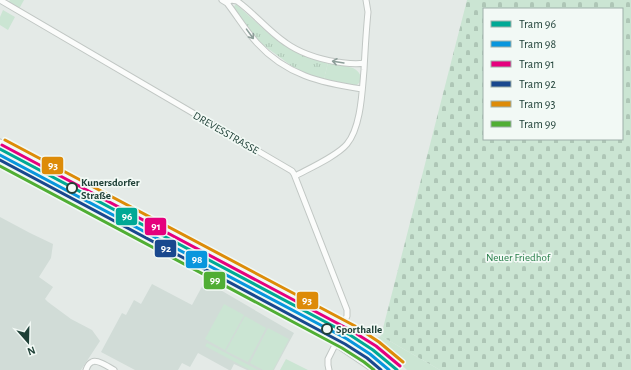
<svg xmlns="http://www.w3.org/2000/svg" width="631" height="370" viewBox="0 0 631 370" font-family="'Alegreya Sans',sans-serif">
<defs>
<pattern id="cemetery-stones" width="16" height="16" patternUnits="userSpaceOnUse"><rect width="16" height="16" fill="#cbe5d3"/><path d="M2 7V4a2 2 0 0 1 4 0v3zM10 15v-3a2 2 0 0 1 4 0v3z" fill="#aec6b6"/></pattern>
<pattern id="park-tufts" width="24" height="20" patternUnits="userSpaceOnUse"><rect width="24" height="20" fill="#cbe5d3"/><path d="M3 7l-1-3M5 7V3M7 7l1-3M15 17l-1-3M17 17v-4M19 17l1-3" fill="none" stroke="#aec6b6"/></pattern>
</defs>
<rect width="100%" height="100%" fill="#e4eae7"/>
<path fill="#d1dcd7" d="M0,217L30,233L53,244L51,258L39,277L53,287L45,299L48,302L71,319L92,330L100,341L81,370H0Z
M205,281L294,333L274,370H247L234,364L231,370H229L198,353L190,367L182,363L178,370H135L101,352L122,313L126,315L134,300L141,304L152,284L192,305Z"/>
<path fill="#cbe5d3" d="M10,0H24L19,9L8,3Z
M3,10L15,17L8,30L0,25V17Z
M328,62L353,68C361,72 365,81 355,86L324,80Z
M224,304L244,315L225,350L205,339Z
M245,316L266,328L248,362L226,351Z
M268,328L289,339L273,370H263L250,363Z
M381,336L440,370H407L374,339Z
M207,343L258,370H250L205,346Z
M286,359L308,370H280Z"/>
<path fill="url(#cemetery-stones)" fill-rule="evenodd" d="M467,0H631V370H440L381,336ZM484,9H622V139H484Z"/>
<path fill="url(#park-tufts)" d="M236,4L268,33L286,46L303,54L328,62L324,80L300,72L259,42L233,8Z"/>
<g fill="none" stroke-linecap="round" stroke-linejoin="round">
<defs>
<path id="street" d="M0,0L292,171L294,174L347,310V316L336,343L328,359V365L329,370
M222,0L227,3C237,16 246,31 257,43C286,75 321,83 362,89
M227,3L231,0L237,1C254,13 268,31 286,43C300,53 319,59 337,62C346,63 355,65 364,63
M0,142L215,255L343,325
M295,176C310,168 337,156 347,144C361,127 362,92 364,70C365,51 366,32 368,12L366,0
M86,370C87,367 89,363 92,362C97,359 109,367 114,370"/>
<path id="secondary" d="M0,161L242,291L336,343L376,370"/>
</defs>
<use href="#street" stroke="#c1c7c4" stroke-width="7"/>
<use href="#secondary" stroke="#bfc8c4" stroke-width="9"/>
<use href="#street" stroke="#fbfcfb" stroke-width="5"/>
<use href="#secondary" stroke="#fbfcfb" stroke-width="7"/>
<path stroke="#c7cbca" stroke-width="1" d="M263,289L280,301"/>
<defs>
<path id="tram-1" d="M0,149L350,335L373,350L397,370"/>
<path id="tram-2" d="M0,155L347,339L370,354L389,370"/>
<path id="tram-3" d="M2,145L352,331L376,346L400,366"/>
<path id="tram-4" d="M0,160L345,344L367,358L381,370"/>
<path id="tram-5" d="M5,140L355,326L379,342L403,362"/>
<path id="tram-6" d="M0,166L342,348L364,362L374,370"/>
</defs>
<use href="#tram-1" stroke="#f2f9f5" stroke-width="6"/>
<use href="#tram-2" stroke="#f2f9f5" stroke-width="6"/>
<use href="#tram-3" stroke="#f2f9f5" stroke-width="6"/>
<use href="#tram-4" stroke="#f2f9f5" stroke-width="6"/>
<use href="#tram-5" stroke="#f2f9f5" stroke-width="6"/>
<use href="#tram-6" stroke="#f2f9f5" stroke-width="6"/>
<use href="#tram-1" stroke="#00a995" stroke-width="3"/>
<use href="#tram-2" stroke="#0896dd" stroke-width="3"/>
<use href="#tram-3" stroke="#e5007d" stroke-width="3"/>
<use href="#tram-4" stroke="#19488e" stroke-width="3"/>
<use href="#tram-5" stroke="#dd8b08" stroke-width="3"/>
<use href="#tram-6" stroke="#50ae34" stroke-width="3"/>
</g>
<defs><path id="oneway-shaft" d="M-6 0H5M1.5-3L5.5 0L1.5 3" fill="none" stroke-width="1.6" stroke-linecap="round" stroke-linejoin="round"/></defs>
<g stroke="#8d9e99">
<use href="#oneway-shaft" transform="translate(250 34) rotate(54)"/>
<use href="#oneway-shaft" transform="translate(338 62) rotate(-171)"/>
</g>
<g fill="#f2f9f5" stroke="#1f4037" stroke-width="2">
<circle cx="72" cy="188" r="5"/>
<circle cx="327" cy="329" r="5"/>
</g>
<g text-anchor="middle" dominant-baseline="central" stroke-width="3.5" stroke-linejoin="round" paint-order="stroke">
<g font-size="11" fill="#1f4037" stroke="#f2f9f5">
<text transform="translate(226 133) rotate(30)">DREVESSTRASSE</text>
</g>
<g font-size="11" font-weight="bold" fill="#1f4037" stroke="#f2f9f5" text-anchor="start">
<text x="81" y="182">Kunersdorfer<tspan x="81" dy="13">Straße</tspan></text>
<text x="336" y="329">Sporthalle</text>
</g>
<g font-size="11" fill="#247c46" stroke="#f2f9f5">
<text x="518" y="257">Neuer Friedhof</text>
</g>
</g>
<g stroke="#f2f9f5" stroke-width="1.5">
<rect x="41" y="156" width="23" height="19" rx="4" fill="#dd8b08"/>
<rect x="115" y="207" width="23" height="19" rx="4" fill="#00a995"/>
<rect x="144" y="217" width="23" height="19" rx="4" fill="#e5007d"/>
<rect x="154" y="239" width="23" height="19" rx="4" fill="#19488e"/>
<rect x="185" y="250" width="23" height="19" rx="4" fill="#0896dd"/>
<rect x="203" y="271" width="23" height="19" rx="4" fill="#50ae34"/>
<rect x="296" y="291" width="23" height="19" rx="4" fill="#dd8b08"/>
</g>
<g font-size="11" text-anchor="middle" font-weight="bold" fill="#fff">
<text x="53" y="169">93</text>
<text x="127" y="220">96</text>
<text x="156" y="230">91</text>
<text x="166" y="252">92</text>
<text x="197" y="263">98</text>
<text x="215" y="284">99</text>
<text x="307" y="304">93</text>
</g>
<rect x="483" y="8" width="140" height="132" fill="#f2f9f5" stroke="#9eafa9"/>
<rect x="491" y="21" width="20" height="6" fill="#00a995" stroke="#9eafa9"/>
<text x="519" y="28" font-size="12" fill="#1f4037">Tram 96</text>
<rect x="491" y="41" width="20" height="6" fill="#0896dd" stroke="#9eafa9"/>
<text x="519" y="48" font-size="12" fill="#1f4037">Tram 98</text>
<rect x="491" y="61" width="20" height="6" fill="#e5007d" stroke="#9eafa9"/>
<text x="519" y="68" font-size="12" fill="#1f4037">Tram 91</text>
<rect x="491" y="81" width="20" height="6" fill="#19488e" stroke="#9eafa9"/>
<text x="519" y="88" font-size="12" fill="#1f4037">Tram 92</text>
<rect x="491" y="101" width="20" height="6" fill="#dd8b08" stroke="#9eafa9"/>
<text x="519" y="108" font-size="12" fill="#1f4037">Tram 93</text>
<rect x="491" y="121" width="20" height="6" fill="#50ae34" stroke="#9eafa9"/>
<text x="519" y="128" font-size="12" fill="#1f4037">Tram 99</text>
<g transform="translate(28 342) rotate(160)" stroke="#f2f9f5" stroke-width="3" paint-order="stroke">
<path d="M0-3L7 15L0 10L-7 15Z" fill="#1f4037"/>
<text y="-6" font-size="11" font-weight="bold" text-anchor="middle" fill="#1f4037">N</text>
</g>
</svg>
